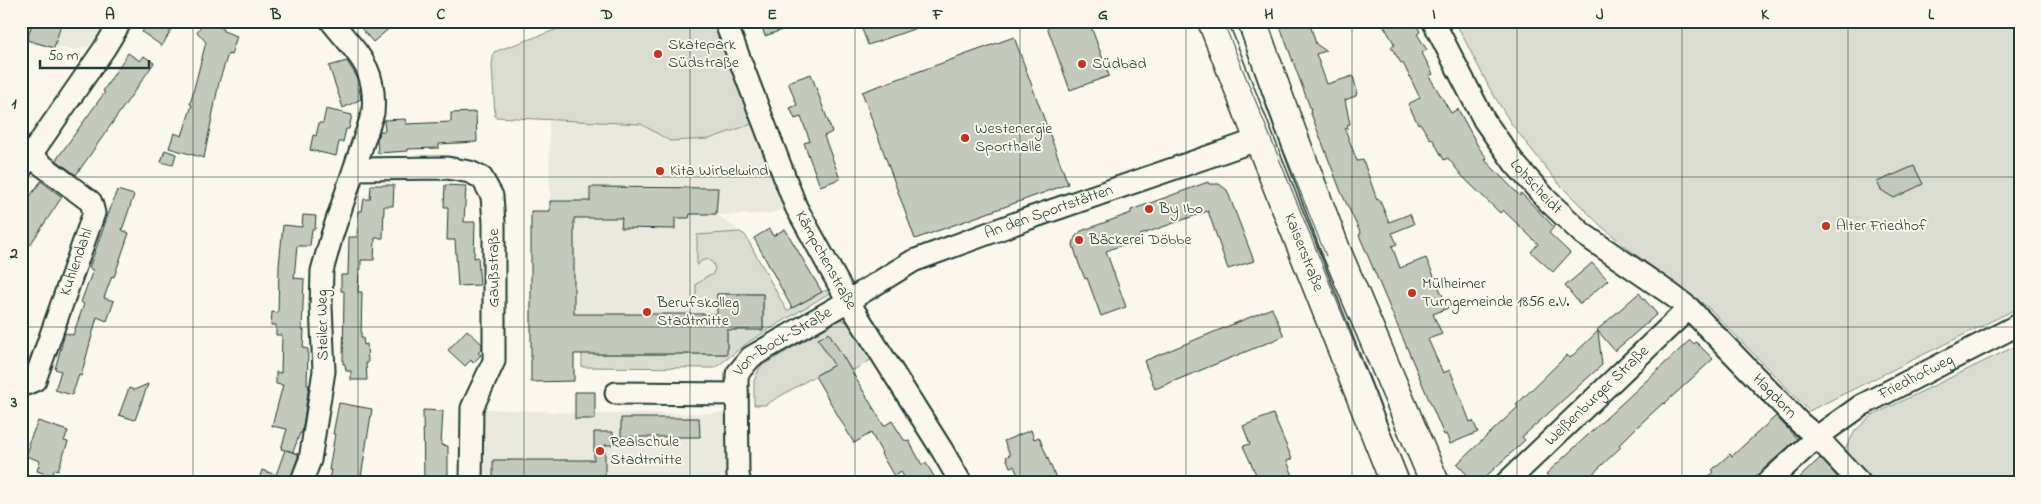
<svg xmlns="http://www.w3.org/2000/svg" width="2041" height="504" viewBox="0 0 2041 504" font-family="'Indie Flower',sans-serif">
<rect width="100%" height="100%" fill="#fbf7ec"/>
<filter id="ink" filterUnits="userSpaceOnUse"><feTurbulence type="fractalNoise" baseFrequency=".02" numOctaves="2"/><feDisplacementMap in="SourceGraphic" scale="10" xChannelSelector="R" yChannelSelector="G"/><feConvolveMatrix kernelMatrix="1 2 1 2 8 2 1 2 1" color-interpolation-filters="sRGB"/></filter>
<g filter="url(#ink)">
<path fill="#eae9de" d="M21,21H107L101,33L89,46L75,50L21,43Z
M549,120L641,124L670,141L709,139L752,124L784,208L769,214L717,215L745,235L765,271L763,330L727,354H591V352H574V381L531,382V211H550Z
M472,408L575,413V419H594L595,414L730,413L728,483H471Z"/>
<path fill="#dbdcd1" stroke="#7d8c82" d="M21,21H33L26,44L21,43Z
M580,21H713L752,124L709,139L670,141L641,124L495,117L492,65L494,52Z
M1455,21H2020V307L1809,411L1709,308L1632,252L1600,225L1560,185L1512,125L1490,89Z
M740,232L745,235L787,311L824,291L828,290V294L750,341L715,368L582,367V352L591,354H727V330L763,329V294H717V303H707L696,300V284L702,281L705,277L712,275L715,269L713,263L707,259L701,261L697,266V235Z
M841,319L850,324L872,359L852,371L844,359L765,405H754V381L760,367Z
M2020,344V477L2008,483H1872L1843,453L1855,431L1871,416Z"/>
<path fill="#c4c9be" stroke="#1f3d34" d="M33,21H62L54,48L27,40Z
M150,21H176L162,46L142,32Z
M355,21H398L373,42Z
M760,21H802V23L765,36Z
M859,21H930L931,23L868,45Z
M1045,21H1089L1109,76L1070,90Z
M1278,21H1309L1316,44L1326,51L1316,54L1327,84L1353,76L1357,91L1356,96L1345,100L1350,124L1347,125L1348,128L1345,129L1357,161L1363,160L1377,200L1379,199L1389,222L1410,214L1414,224L1392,233L1397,244L1392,246L1400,268L1426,258L1448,308L1433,314L1442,334L1428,339L1443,373L1450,370L1470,422L1473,421L1478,432L1450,444L1446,434L1444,435L1359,235L1361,234L1341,192L1310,111L1311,110Z
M1381,21H1415L1420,32L1417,34L1427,50L1422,53L1433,74L1429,76L1451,113L1458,109L1479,148L1487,158L1485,160L1520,196L1521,193L1554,227L1549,233L1570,253L1553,272L1531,252L1538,244L1503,210L1500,213L1462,176L1448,158L1444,160L1432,138L1430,139L1420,123L1418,124L1408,104L1420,98L1403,63H1401L1391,47L1395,45Z
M203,23L223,28V31L237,36L231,55L228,54L219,82L204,158L169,148L174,133L182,136L192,105L190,104L206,42L197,32Z
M1014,37L1068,184L915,239L862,92Z
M128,53L140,61L144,56L154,63L76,175L56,160L105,92L103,91Z
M347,61L357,77L361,99L343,108L329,66Z
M811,74L832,132L824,136L840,179L820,186L804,143L810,141L801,117L795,119L790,108L797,105L788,82Z
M326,109L352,115L349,129H346L343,142H339L336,156L310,150L313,135L316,136L319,123H323Z
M476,112L477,142L439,144V148L408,149V151L378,153L377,139L380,131H385L384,120L405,119L406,124L451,122V113Z
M165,150L176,154L173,165L161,162Z
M1914,166L1923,184L1894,198L1881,190L1877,182Z
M41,181L62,197L30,245L21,239V209Z
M1208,182L1209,184H1219L1227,190L1254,261L1228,269L1208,211L1140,235V238L1106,251L1126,307L1101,316L1087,278L1085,279L1079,264L1073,245L1075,237L1081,231L1131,213V210Z
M371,185H394L393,206H384L383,238H375L374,260H361V269H359L358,292H362L361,338H363L364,345L367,344L368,363H366L367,380H351V371H346L345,364H343L344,291H341V275H348L349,237H357L358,211H362L364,199H370Z
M445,185L466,186L464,222H475L474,258L478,257L480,285L458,286L455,240H447L448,207H444Z
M590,187L718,188L716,214H690L689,218H675V229L621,228L622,218H574V314H717V294H763V330H727V354H574V381L531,382V211H550V201H590Z
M117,190L134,195L122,230L129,233L114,277L112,276L104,298L114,301L107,321L97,317L81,376L79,375L72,395L55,390L61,371L55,369L65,333L73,335L84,304L81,302L93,270L89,268Z
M303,215L316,216L315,229H312L310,246H297L294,278L304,279L302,330H304L303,348L308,349L307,385H309L302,433H300L293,452L286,450L298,454V457L289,483H258L262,470L276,475L285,450L281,449L287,429L272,426L283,385L276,384V372L281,373L282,335H276V325H271L272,312L278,313L279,266L283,225L302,227Z
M769,229L773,236L785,229L822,292L792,308L754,238Z
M1592,263L1608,280L1580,304L1565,286Z
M1639,293L1657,314L1615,351L1597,330Z
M1272,308L1284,336L1155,389L1144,361Z
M467,330L482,344V349L478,353L481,355L473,363L471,360L465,366L448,350Z
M1598,331L1602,365L1522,437L1525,440L1479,483H1475L1457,464L1518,407L1516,405L1567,355L1570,358Z
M829,333L884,426L892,421L904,440L909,441L922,465L926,463L938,483H908L901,472L894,476L881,454L882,453L871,433L854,443L815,376L834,365L818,339Z
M1690,340L1694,344L1696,342L1713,359L1664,404L1663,403L1638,426L1619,445L1621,447L1583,483H1554L1546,474Z
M148,384L135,420L119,415L129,388L134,390Z
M575,392H595V419H575Z
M339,403L372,409L360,483H328L331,470H329L335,434H333Z
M423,410L443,411L441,445L448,446V483H424Z
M1273,414L1292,459L1287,461L1296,483H1260L1243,446L1250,444L1243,426Z
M1776,416L1797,439L1777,457L1748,483H1702L1714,472L1712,470L1730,454L1732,456Z
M621,418H699L700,437H621Z
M38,421L68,431L64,441L68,442L58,470L55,469L52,476L37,471L40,461L26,456L30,445L28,444Z
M1031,430L1034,439L1039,437L1058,483H1021L1014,466L1010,467L1006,457L1010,455L1004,441Z
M594,432H613V445H605V483H493V460H594Z
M1820,458L1843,483H1794Z"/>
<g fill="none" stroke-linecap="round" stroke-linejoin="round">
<defs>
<g id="minor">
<path id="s1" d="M725,21L796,207L848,301L942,450L961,483"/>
<path id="s2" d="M1433,21L1484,120L1515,164L1548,201L1583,234L1669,293L1689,308L1800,423L1817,437L1860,483"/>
<path d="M21,169L104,49L121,21"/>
<path d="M355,169L447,168L470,172L482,178L492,196L494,223V361L472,408L471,483"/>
<path id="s3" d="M21,383L26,384L35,380L94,213L91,202L30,156"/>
<path d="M616,393L737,394"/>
<path d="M301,483L310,460L324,371L321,306L322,271L332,235L373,113C377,67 358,55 331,21"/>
<path id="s4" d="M740,483L738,475L737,374L751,357L848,301L913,261L1030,218L1257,140"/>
<path id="s5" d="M1506,483L1689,308"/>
<path id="s6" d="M1767,483L1817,437L1862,405L2020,324"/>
</g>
<g id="major">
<path id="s7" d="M1212,21L1395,483"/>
<path d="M1252,21L1282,106L1336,250L1435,483"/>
</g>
</defs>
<use href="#minor" stroke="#1f3d34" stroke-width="25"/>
<use href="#major" stroke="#1f3d34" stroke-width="31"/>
<use href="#minor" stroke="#fbf7ec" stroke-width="21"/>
<use href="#major" stroke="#fbf7ec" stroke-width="28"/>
<path stroke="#1f3d34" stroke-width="1" d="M1223,21L1411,483
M1236,21L1280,141L1326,256"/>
</g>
</g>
<path fill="none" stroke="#1f3d34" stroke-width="1" stroke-opacity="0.55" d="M193,21V483M358,21V483M524,21V483M690,21V483M855,21V483M1020,21V483M1186,21V483M1352,21V483M1517,21V483M1682,21V483M1848,21V483M21,177H2020M21,327H2020"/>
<g fill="#c8321e" stroke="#fbf7ec" stroke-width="2">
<circle cx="658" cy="54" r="5"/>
<circle cx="1082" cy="64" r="5"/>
<circle cx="965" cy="138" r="5"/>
<circle cx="660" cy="171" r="5"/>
<circle cx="1149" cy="209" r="5"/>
<circle cx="1826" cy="226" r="5"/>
<circle cx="1079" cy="240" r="5"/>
<circle cx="1412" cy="293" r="5"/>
<circle cx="647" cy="312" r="5"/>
<circle cx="600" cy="451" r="5"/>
</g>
<g text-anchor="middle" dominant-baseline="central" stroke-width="4" stroke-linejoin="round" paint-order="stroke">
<g font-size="16" fill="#1f3d34" stroke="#fbf7ec" text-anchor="start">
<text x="668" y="45">Skatepark<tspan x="668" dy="18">Südstraße</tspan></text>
<text x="1092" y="64">Südbad</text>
<text x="975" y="129">Westenergie<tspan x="975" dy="18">Sporthalle</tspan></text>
<text x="670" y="171">Kita Wirbelwind</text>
<text x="1159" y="209">By Ibo</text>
<text x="1836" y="226">Alter Friedhof</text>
<text x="1089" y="240">Bäckerei Döbbe</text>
<text x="1422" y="284">Mülheimer<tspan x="1422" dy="18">Turngemeinde 1856 e.V.</tspan></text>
<text x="657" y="303">Berufskolleg<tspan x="657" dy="18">Stadtmitte</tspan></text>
<text x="610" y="442">Realschule<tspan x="610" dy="18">Stadtmitte</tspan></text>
</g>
<g font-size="16" fill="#1f3d34" stroke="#fbf7ec">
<text stroke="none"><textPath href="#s2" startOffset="196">Lohscheidt</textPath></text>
<text stroke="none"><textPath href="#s4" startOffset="464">An den Sportstätten</textPath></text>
<text stroke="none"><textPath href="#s7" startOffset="249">Kaiserstraße</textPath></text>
<text stroke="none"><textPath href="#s1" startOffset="260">Kämpchenstraße</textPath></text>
<text stroke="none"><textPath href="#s3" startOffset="140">Kuhlendahl</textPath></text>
<text transform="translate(494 268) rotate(-90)">Gaußstraße</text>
<text transform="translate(323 325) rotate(-91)">Steiler Weg</text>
<text stroke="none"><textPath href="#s4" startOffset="166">Von-Bock-Straße</textPath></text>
<text stroke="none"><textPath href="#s6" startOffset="184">Friedhofweg</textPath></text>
<text stroke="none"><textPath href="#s5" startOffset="126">Weißenburger Straße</textPath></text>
<text stroke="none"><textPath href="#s2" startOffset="515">Hagdorn</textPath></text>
</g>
</g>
<rect width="2041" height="504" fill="none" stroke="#fbf7ec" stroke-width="55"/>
<path d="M40 60v8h109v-8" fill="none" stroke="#1f3d34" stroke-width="2.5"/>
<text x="48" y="60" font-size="15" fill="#1f3d34" stroke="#fbf7ec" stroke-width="4" paint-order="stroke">50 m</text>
<rect x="28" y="28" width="1986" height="448" fill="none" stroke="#1f3d34" stroke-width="2"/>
<g font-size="16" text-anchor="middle" font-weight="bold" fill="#1f3d34">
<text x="110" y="19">A</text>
<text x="276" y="19">B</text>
<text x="441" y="19">C</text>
<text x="607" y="19">D</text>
<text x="772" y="19">E</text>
<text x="938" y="19">F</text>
<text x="1103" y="19">G</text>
<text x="1269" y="19">H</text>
<text x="1434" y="19">I</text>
<text x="1600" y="19">J</text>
<text x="1765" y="19">K</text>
<text x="1931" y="19">L</text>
<text x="14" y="108">1</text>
<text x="14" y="258">2</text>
<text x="14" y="407">3</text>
</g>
</svg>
